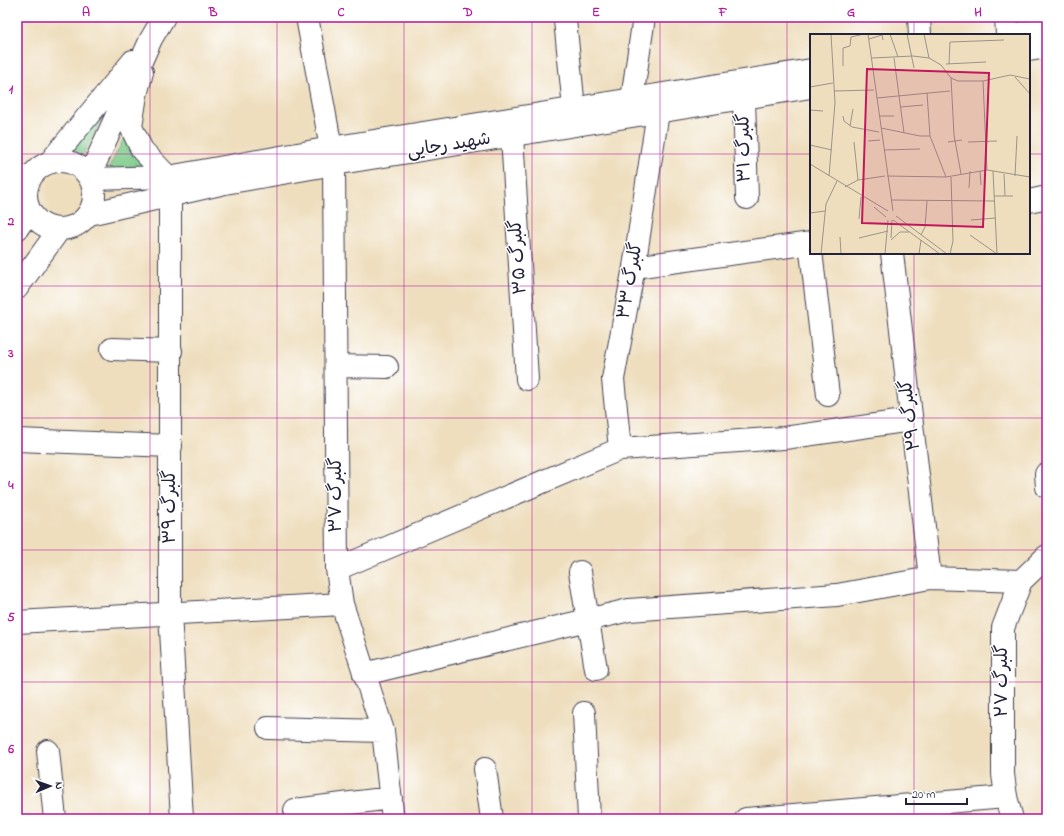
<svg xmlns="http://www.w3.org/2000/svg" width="1064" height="836" viewBox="0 0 1064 836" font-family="'Indie Flower','Playpen Sans Arabic',sans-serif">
<rect width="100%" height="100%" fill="#fff"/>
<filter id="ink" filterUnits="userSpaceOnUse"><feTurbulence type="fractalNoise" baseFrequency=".025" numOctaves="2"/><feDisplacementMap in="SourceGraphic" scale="8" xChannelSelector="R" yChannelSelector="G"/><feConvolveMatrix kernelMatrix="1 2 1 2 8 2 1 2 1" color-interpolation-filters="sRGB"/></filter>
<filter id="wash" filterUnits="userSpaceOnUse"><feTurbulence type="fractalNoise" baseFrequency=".012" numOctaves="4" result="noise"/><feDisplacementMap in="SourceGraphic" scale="16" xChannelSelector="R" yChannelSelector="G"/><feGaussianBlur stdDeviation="0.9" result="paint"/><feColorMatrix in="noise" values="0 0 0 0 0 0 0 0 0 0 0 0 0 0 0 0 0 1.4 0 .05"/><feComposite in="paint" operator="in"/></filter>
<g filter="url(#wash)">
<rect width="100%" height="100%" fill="#eedebe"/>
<path fill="#7bc988" stroke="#4e7662" d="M123,82L80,160L67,156Z
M125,136L158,171L106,173Z"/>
</g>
<g filter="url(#ink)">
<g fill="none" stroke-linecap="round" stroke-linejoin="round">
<defs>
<path id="street" d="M307,17L331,148
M919,17L920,35
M1006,17L1007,35
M565,20L574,108
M744,98L747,198
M632,99L644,17
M512,136L527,379
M334,164L337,569L342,604L383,731L393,819
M170,195V613L182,819
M1029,201L1047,197
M810,243L828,395
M892,253L930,578
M634,267L811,243
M112,349L171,351
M336,366L387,367
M17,440L171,446
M620,449L613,379L634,267L658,112
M1046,474L1047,487
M337,569L620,449L784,438L911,420
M580,572L596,669
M17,622L342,604
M364,674L629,610L837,595L930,578L1021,581
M584,713L589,819
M268,728L383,731
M48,751L55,819
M485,769L492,819
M295,810L391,798
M746,819L1006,797"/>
<path id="secondary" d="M1012,35L1047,28
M1029,50L1047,47
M142,72L136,95L131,127L142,150L168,177
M17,177L31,176
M91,179L168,177L331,148L811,70
M89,214L225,183L334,164L811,87
M1012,819L1006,797L1003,774V628L1021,581L1047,556"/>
<path id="primary" d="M26 195a34 34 0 1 1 68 0a34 34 0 1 1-68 0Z
M50,162L133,61
M89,177L151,39L164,17
M17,229L29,211
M17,288L59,230"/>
</defs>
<use href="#street" stroke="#413e4f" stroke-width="24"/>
<use href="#secondary" stroke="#413e4f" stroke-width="24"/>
<use href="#primary" stroke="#413e4f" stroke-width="24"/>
<use href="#street" stroke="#fff" stroke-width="22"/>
<use href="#secondary" stroke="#fff" stroke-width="22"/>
<use href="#primary" stroke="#fff" stroke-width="22"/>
</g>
</g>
<path fill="none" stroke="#b5179e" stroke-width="1" stroke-opacity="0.55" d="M150,17V819M277,17V819M404,17V819M532,17V819M660,17V819M787,17V819M914,17V35M17,154H811M1029,154H1047M914,253V819M17,286H1047M17,418H1047M17,550H1047M17,682H1047"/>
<g text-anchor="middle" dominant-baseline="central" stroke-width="3" stroke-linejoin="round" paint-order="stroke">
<g font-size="18" fill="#22223b" stroke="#fff">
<text transform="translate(449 146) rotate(-9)">شهید رجایی</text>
<text transform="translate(745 148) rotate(-91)">گلبرگ ۳۱</text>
<text transform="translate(519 257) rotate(-94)">گلبرگ ۳۵</text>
<text transform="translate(631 281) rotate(-80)">گلبرگ ۳۳</text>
<text transform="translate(911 415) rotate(-97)">گلبرگ ۲۹</text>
<text transform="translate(337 495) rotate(-90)">گلبرگ ۳۷</text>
<text transform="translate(171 507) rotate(-90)">گلبرگ ۳۹</text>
<text transform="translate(1003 681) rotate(-90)">گلبرگ ۲۷</text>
</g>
</g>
<g transform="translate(810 34)">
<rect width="220" height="220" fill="#eedebe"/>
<path fill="none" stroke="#9c938a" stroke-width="1" d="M58,0L83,177M80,0L88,23M97,0L104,34M114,0L119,24M59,5L72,1L73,6M62,24L103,22L119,24L131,31L141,44L148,47H173L200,41L220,45M84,24L94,99M136,30L176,28M139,30L140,8L194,6M33,32V14L40,12L41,3L54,0M205,43L220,60M141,44L144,101L151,140M173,47L177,136M0,53L23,49M24,57L64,56M117,59L120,102L136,143M67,64L140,57M91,73L113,71M0,76L13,77M33,82L34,87L42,93L69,98M70,82H84M40,92L43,75M71,94L110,102H120M58,107L70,106M44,108L48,146M138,108L152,106M158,108L187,107M0,111L22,116M74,116L110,115M0,130L78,177M170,137L171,151M183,137L187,220M194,140L195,162M19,142L25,69L21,0M77,142L136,143L177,136L220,143M205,142L207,102M35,153L48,146L75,142M159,154L160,137M184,162H203M81,166L185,167M64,173L76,183M0,179L15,177M86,182L137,220M49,185L51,163M83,186L130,220M161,186L186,184M111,201L115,193L117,167M160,201L187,220M30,203L31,220M49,204L78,197M81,204L82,186M81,206L90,198H99M11,220L16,170L27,147M75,220L78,186M109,220L111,206M140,220L143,207L141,143"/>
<path fill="#c2185b" fill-opacity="0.15" stroke="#c2185b" stroke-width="2" d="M57,35L179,39L173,193L52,189Z"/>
<rect width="220" height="220" fill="none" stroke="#22223b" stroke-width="2"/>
</g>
<rect width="1064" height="836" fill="none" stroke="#fff" stroke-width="44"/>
<g transform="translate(50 786) rotate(88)" stroke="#ffffff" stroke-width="3" paint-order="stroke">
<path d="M0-3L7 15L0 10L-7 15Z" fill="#22223b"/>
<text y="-6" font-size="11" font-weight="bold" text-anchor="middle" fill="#22223b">N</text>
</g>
<path d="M906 798v6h61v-6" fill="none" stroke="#22223b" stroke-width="2"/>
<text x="912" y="798" font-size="12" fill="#22223b" stroke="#ffffff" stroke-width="3" paint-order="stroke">20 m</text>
<rect x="22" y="22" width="1020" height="792" fill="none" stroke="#b5179e" stroke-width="1.5"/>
<g font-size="13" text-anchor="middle" font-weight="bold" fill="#b5179e">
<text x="86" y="16">A</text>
<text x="213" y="16">B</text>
<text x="341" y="16">C</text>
<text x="468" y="16">D</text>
<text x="596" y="16">E</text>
<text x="723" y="16">F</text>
<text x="851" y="16">G</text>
<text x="978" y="16">H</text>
<text x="11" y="93">1</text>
<text x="11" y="225">2</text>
<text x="11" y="357">3</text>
<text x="11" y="489">4</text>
<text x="11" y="621">5</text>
<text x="11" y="753">6</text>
</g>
</svg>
